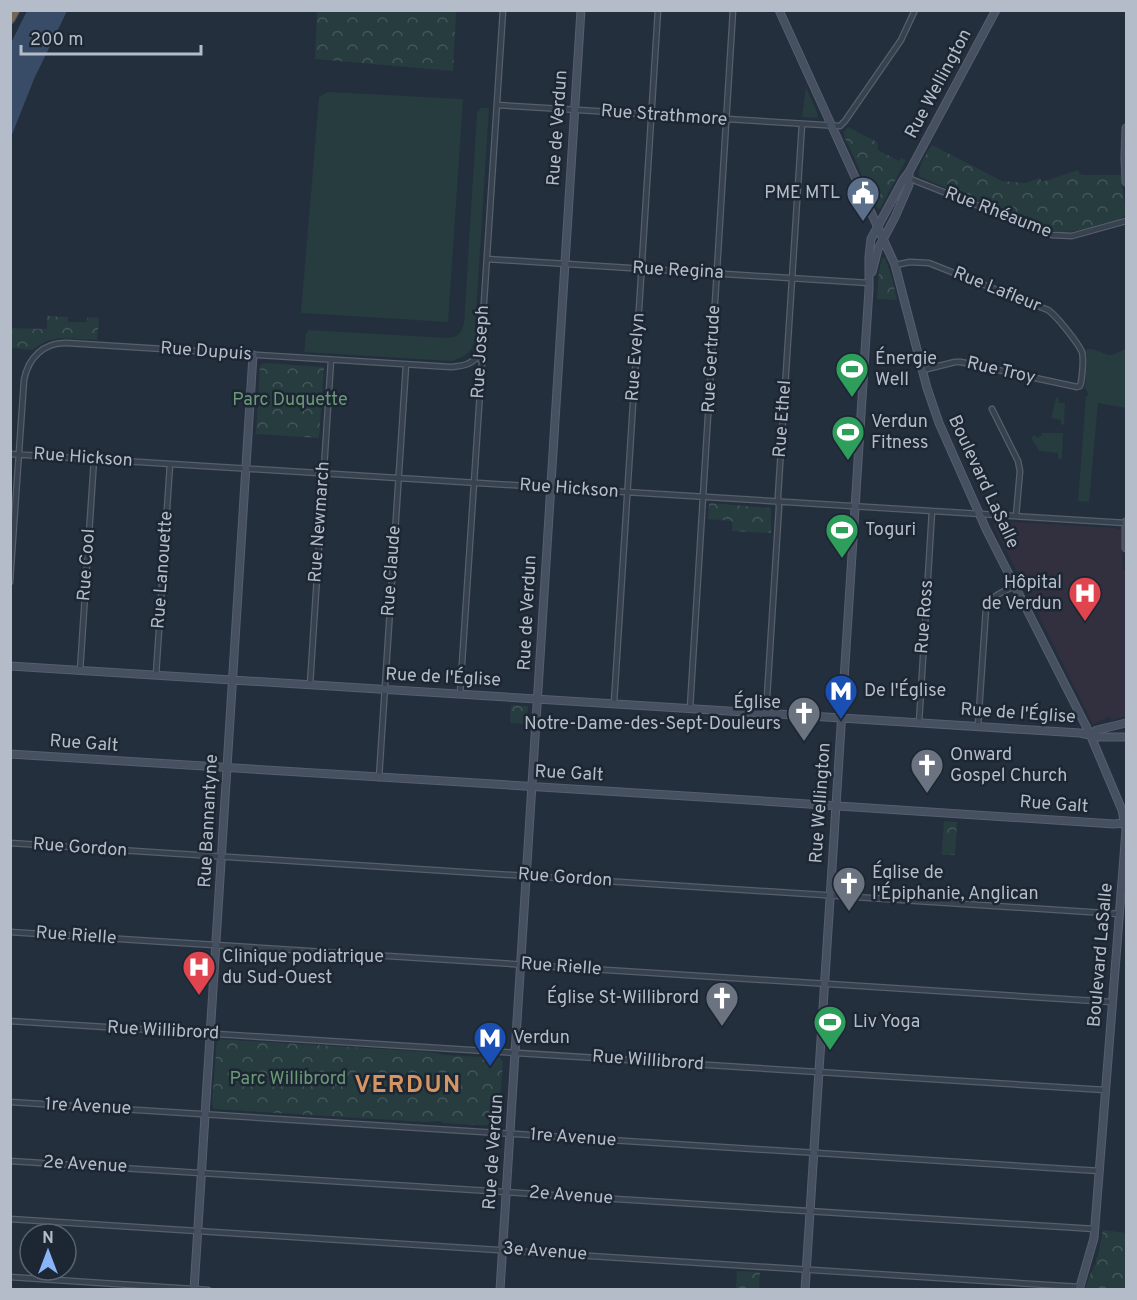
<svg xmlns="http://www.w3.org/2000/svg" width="1137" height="1300" viewBox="0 0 1137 1300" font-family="Overpass,sans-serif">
<defs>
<pattern id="forest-crowns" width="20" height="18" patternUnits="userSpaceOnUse" patternTransform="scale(1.5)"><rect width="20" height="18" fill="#263c3f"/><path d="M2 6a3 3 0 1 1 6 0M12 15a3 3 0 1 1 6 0" fill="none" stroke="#435659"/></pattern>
</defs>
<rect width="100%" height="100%" fill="#242f3e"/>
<path fill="#32303f" d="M997,521L1114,528L1121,530L1123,570H1125L1126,578V716L1112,720L1110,716L1093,724L1022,581L994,527V523Z"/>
<path fill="#263c3f" d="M806,87L818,115L817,118L802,117Z
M328,92L463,99L448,322L301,313L319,97Z
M481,108H489L475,330L477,331C473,349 470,356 451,361L304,352L306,334L309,330L446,338C456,338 461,334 464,324L477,113Z
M1126,348V408L1098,403L1089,502L1078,501L1086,396L1089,395L1085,388L1087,356L1085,352L1087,349C1108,349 1103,363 1126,348Z
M1056,398H1058L1059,403H1065L1064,425L1061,424V420L1051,418Z
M1042,433H1063L1062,460L1058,458V453L1039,451L1036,445H1035L1031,437L1035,435L1037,438L1042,435Z"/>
<path fill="url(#forest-crowns)" d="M317,11H456L453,71L315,59Z
M848,127L877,142L878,150L899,161L901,158L906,160L880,209L877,208L844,136V132Z
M932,145L1002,181L1025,183L1040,178L1042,182L1078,170L1080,174L1083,175H1121L1126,214L1120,219C1098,225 1073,236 1050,230L925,179L919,176C918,166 927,152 932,145Z
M882,258H885L892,278L897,300L877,299L879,272Z
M11,310V328L47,329V316L68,317V322H87V317L99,318L97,340L60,338L46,341L32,350L11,348Z
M266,363L324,367L319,438L256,434L260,367L262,364Z
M710,503L771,508V533L732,531V521L708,519L709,504Z
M511,705L528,706L527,724L510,723Z
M944,821L957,822L955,855H942Z
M217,1039L430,1052L445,1055L500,1058L503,1061L498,1124L496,1126L443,1123L440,1121L425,1122L214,1109L212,1105Z
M1103,1230L1126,1233V1289H1085L1091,1272H1092L1094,1265H1096V1259L1098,1256Z
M737,1271L760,1272L759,1289H736Z"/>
<path fill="#394c67" d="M27,11H67L34,79L11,137V43Z"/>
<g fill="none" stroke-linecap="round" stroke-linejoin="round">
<defs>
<path id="street" d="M497,105L840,126L845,121L901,40L915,10
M908,178L1052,235L1072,236L1126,221
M487,259L869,283
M895,265L910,262L929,263L1048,310C1056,315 1078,343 1082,352C1084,359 1082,380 1080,386L1077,387L961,362H955L923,370
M992,409L1018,461L1020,471L1016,516
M10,454L1126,523
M10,582L24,380C28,358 44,342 67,343L451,367C462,366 471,365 478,356
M80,671L94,459
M156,675L170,464
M310,685L331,360
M460,694L482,362L478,356L481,348L503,10
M614,703L658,10
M690,708L733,10
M766,713L779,507L778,496L802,124
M919,723L932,511
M978,726L986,608C990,596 1005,591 1015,586
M379,778L406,365
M10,843L1120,914
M10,932L1112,1002
M10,1021L1105,1090
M10,1102L1100,1171
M10,1161L1095,1229
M10,1219L1080,1287
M10,1277L208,1290"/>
<path id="secondary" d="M779,10L895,265L927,388L939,423L986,529L1090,734L1122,810L1126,830L1094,1238L1079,1290
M1126,128L1125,158L1126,182
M872,272L878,249L895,217L909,185V172
M1126,522V548
M10,666L1080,733L1099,737H1126
M1090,734L1097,730L1126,723
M10,754L702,797L1114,824L1125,823
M194,1290L253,355
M500,1290L581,10
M805,1290L869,289V257L871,239L903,180L909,172L996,10"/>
<path id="highway" d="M10,19L15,10"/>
</defs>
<use href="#street" stroke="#565f6c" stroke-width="7"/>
<use href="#secondary" stroke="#565f6c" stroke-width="9"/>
<use href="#highway" stroke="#434c59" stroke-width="11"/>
<use href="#street" stroke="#38414e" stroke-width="4.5"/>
<use href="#secondary" stroke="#465061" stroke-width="7"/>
<use href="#highway" stroke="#746855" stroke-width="9"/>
</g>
<defs>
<symbol id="civic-pin" viewBox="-11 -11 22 30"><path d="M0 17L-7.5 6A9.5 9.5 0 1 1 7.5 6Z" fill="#5c6f8a" stroke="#1d2633"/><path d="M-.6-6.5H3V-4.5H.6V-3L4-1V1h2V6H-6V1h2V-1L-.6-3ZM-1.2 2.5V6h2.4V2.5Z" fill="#fff"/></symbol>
<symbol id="stadium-pin" viewBox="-11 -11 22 30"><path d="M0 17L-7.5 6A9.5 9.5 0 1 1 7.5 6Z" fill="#2e9e5b" stroke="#1d2633"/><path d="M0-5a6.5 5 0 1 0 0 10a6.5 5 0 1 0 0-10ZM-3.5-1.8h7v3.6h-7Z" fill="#fff"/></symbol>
<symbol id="hospital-pin" viewBox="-11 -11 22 30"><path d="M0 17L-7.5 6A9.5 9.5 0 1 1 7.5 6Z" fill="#e0444e" stroke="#1d2633"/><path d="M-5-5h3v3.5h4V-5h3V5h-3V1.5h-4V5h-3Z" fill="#fff"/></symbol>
<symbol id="metro-pin" viewBox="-11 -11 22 30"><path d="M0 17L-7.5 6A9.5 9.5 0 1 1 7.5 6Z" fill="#1a4fb4" stroke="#1d2633"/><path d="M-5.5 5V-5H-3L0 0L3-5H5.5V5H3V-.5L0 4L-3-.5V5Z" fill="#fff"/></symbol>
<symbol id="church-pin" viewBox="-11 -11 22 30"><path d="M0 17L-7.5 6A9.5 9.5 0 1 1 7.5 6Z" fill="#6b7280" stroke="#1d2633"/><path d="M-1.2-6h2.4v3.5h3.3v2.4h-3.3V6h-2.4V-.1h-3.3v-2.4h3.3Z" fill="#fff"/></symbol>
</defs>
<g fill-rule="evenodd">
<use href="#civic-pin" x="844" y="174" width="38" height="52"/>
<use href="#stadium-pin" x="833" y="350" width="38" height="52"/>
<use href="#stadium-pin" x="829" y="413" width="38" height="52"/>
<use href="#stadium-pin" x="823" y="511" width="38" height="52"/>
<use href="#hospital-pin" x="1066" y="574" width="38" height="52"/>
<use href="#metro-pin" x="822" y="672" width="38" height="52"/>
<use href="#church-pin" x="785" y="694" width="38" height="52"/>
<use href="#church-pin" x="908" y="746" width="38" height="52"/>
<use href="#church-pin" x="830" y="864" width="38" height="52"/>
<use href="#hospital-pin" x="180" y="948" width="38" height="52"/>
<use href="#church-pin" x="703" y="979" width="38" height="52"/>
<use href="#stadium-pin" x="811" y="1003" width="38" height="52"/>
<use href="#metro-pin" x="471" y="1019" width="38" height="52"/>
</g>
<g text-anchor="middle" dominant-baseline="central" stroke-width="5" stroke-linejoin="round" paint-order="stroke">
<g font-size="18" fill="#b4bcc9" stroke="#1d2633">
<text transform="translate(939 84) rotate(-62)">Rue Wellington</text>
<text transform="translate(664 116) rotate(4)">Rue Strathmore</text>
<text transform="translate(558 128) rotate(-86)">Rue de Verdun</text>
<text transform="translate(998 213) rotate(21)">Rue Rhéaume</text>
<text transform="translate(678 271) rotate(3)">Rue Regina</text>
<text transform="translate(997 290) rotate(22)">Rue Lafleur</text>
<text transform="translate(206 352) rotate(4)">Rue Dupuis</text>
<text transform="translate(481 352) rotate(-87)">Rue Joseph</text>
<text transform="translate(636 357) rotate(-86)">Rue Evelyn</text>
<text transform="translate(712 359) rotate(-87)">Rue Gertrude</text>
<text transform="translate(1001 371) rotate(13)">Rue Troy</text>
<text transform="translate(783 419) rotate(-86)">Rue Ethel</text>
<text transform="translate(83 458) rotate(4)">Rue Hickson</text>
<text transform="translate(983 482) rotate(65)">Boulevard LaSalle</text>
<text transform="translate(569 489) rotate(4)">Rue Hickson</text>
<text transform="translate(320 522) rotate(-86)">Rue Newmarch</text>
<text transform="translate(87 565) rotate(-86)">Rue Cool</text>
<text transform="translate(163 570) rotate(-86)">Rue Lanouette</text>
<text transform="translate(392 571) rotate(-86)">Rue Claude</text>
<text transform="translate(528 613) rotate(-87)">Rue de Verdun</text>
<text transform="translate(925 617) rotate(-86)">Rue Ross</text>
<text transform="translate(443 678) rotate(3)">Rue de l'Église</text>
<text transform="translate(1018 714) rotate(4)">Rue de l'Église</text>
<text transform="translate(84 744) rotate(4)">Rue Galt</text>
<text transform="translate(569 774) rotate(3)">Rue Galt</text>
<text transform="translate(821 803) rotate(-86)">Rue Wellington</text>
<text transform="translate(1054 805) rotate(4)">Rue Galt</text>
<text transform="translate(209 821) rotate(-87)">Rue Bannantyne</text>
<text transform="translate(80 848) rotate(4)">Rue Gordon</text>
<text transform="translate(565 878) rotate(4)">Rue Gordon</text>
<text transform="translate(76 936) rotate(4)">Rue Rielle</text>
<text transform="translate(1101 955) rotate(-85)">Boulevard LaSalle</text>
<text transform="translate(561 967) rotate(4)">Rue Rielle</text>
<text transform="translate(163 1031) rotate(3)">Rue Willibrord</text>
<text transform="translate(648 1061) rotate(4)">Rue Willibrord</text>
<text transform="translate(88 1107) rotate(3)">1re Avenue</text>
<text transform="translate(573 1138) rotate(4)">1re Avenue</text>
<text transform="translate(494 1152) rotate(-86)">Rue de Verdun</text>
<text transform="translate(85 1165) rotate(3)">2e Avenue</text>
<text transform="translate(571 1196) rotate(4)">2e Avenue</text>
<text transform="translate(545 1252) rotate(4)">3e Avenue</text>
</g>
<g font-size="18" fill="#b4bcc9" stroke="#1d2633" text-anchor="start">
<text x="840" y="193" text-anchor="end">PME MTL</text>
<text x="875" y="359">Énergie<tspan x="875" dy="21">Well</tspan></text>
<text x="871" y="422">Verdun<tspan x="871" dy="21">Fitness</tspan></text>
<text x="865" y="530">Toguri</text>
<text x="1062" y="583" text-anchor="end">Hôpital<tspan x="1062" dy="21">de Verdun</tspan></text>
<text x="864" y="691">De l'Église</text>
<text x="781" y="703" text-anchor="end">Église<tspan x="781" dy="21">Notre-Dame-des-Sept-Douleurs</tspan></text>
<text x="950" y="755">Onward<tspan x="950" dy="21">Gospel Church</tspan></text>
<text x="872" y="873">Église de<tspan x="872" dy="21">l'Épiphanie, Anglican</tspan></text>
<text x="222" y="957">Clinique podiatrique<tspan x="222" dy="21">du Sud-Ouest</tspan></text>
<text x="699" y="998" text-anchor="end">Église St-Willibrord</text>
<text x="853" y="1022">Liv Yoga</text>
<text x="513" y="1038">Verdun</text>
</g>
<g font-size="18" fill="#6b9a76" stroke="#1d2633">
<text x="290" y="400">Parc Duquette</text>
<text x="288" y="1079">Parc Willibrord</text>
</g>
<g font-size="24" font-weight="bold" letter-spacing="1.5" fill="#d59563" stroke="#1d2633">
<text x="408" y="1086">VERDUN</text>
</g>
</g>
<rect width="1137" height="1300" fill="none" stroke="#b4bcc9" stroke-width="24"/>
<g transform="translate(48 1252)"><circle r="28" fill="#1d2633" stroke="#59626f" stroke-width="1.5"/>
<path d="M0-4.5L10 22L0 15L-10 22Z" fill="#8ab4f8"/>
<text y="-9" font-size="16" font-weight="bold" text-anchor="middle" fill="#b4bcc9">N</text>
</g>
<path d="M21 45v9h180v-9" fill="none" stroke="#b4bcc9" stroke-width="3"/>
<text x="30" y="45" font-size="18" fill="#b4bcc9" stroke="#1d2633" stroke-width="4.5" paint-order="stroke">200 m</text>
</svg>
